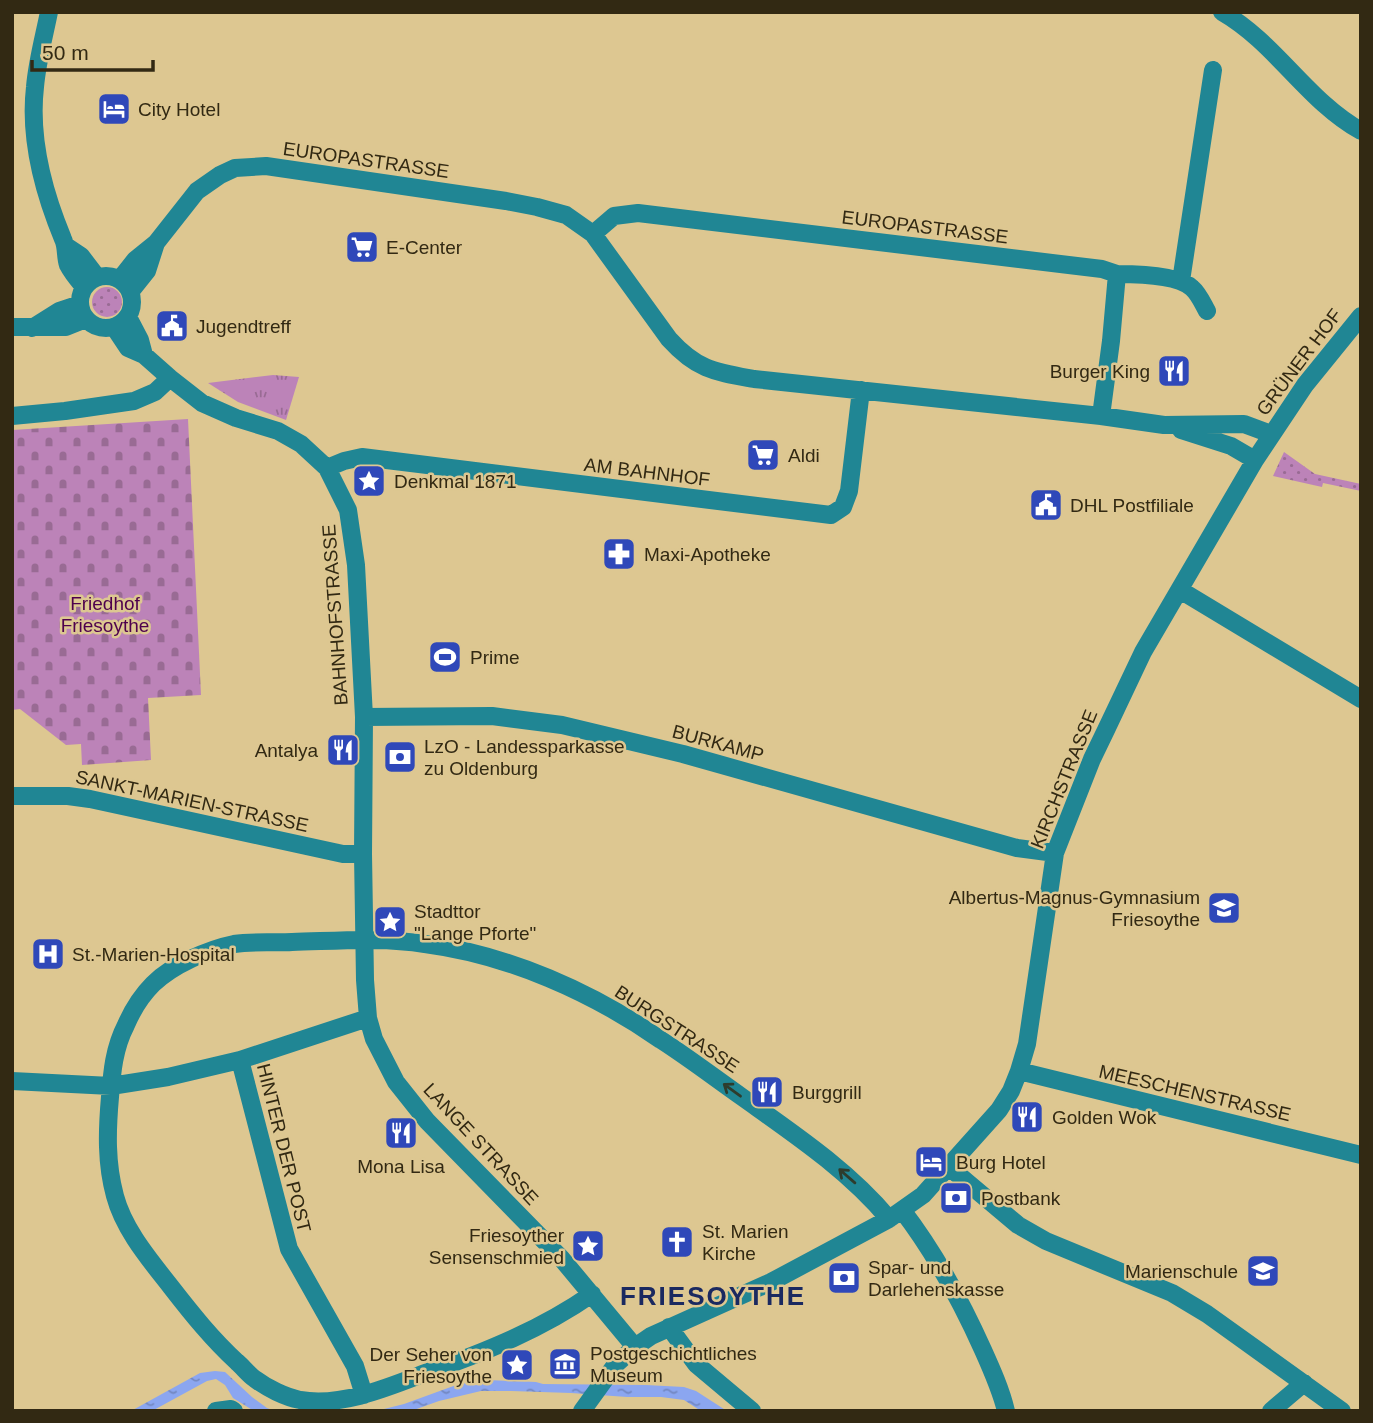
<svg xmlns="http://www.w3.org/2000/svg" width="1373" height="1423" viewBox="0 0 1373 1423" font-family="Arial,sans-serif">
<defs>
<pattern id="grass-dots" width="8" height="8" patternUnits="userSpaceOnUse" patternTransform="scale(1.75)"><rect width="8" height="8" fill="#bc83b8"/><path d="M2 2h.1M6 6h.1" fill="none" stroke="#996b94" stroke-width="1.8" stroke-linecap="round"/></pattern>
<pattern id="cemetery-stones" width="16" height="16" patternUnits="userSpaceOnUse" patternTransform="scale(1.75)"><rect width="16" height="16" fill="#bc83b8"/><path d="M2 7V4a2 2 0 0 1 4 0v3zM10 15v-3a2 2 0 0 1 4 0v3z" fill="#996b94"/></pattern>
<pattern id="park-tufts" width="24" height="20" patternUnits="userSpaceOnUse" patternTransform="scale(1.75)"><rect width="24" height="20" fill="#bc83b8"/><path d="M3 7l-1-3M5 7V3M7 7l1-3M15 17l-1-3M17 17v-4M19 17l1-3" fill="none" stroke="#996b94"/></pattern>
<pattern id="water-ripples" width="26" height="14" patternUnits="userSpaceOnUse" patternTransform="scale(1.75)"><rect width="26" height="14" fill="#8ba6f0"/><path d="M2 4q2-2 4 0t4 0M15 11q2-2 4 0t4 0" fill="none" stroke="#7287c1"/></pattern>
</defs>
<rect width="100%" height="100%" fill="#ddc791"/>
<path fill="url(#grass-dots)" d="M92 302a15 15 0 1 1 30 0a15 15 0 1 1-30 0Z
M1284,452L1315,474L1361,484V491L1323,483L1322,487L1273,476Z"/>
<path fill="url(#cemetery-stones)" d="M188,419L201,695L148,698L151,760L82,765L81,744L66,745L20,709L12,710V430Z"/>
<path fill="url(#park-tufts)" d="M273,375L299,377L286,420L238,402L208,383Z"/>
<path fill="url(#water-ripples)" d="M215,1371L225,1372L252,1397L267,1408L275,1411H254L233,1398L225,1385L216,1379L207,1381L152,1411H131L200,1373Z
M488,1380L536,1382L543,1384L646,1385L684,1387L696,1391L727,1411H701L684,1400L661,1397H627L571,1393L511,1391H481L439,1401L411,1411H376L404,1404L459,1384Z"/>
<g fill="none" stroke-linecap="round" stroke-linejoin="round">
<path stroke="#208694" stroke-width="18" d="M49,12C44,37 37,62 35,87C29,139 43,191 63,239C67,247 65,257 68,265C72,273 79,281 84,287
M1222,12C1276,43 1307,101 1361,131
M593,234L614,216L638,213L1102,269L1117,274L1111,341L1101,416
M66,246L81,256L97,277
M1117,274C1136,274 1178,275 1192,288C1199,294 1203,304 1207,311
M80 302a26 26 0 1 1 52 0a26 26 0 1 1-52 0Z
M120,279L135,260L156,243L197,191L220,175L235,168L266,166L506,201L537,207L566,215L593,234L669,339C697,370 715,372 754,379L1101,416L1164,425L1244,424L1271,434
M1181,281L1213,70
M131,291L147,271L156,243
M128,317L140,340L144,355
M12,327H66L86,319
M114,327L128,348L144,355L170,378L202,403L236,418L278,431L301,444L327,468L348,510L356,565L364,717L363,854L365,980L368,1018L374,1039L396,1082L427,1121L561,1258L635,1347
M32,328L59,311L80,304
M12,416L65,411L134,401L155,392L170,378
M1181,430L1231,446L1255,460
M327,468L344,461L362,457L831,515L843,507L849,491L861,390
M1180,590L1361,699
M364,717L492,716L562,725L683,754L1017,848L1055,853
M12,796H68L90,799L343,854H363
M240,1060L289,1249L355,1366L364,1395
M1019,1071L1361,1155
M12,1081L111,1086L168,1077L240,1060L368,1018
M949,1167L1018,1225L1046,1241L1172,1293L1207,1314L1342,1411
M902,1210C935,1253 961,1301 983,1350C992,1370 1001,1390 1006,1411
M592,1294C542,1329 485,1352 428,1372C389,1387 343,1407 300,1400C285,1397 267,1388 255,1379C248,1374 243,1367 237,1362C212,1339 192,1314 171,1287C150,1260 124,1230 115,1196C106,1163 107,1131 110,1097C112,1072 114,1048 126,1025C132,1011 142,995 153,984C172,965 209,949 234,944C253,941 274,943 292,942C336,941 381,937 425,944C509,955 592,992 661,1040C689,1058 715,1078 742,1097C794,1134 848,1170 889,1219
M669,1327L696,1364L752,1411
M216,1411L231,1409L234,1411
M582,1411L616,1364L635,1347L651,1336L771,1282L889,1219L923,1195L999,1110L1011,1091L1019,1071L1027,1044L1055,853L1092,759L1106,730L1143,652L1255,460L1305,385L1361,316
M1271,1411L1304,1383"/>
</g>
<defs><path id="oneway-shaft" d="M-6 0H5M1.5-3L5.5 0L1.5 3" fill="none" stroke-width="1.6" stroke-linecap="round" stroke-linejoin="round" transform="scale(1.75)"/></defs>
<g stroke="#2e3c2d">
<use href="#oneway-shaft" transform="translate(732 1090) rotate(-144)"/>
<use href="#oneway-shaft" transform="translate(847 1176) rotate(-139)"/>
</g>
<defs>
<symbol id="hotel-square" viewBox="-11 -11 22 22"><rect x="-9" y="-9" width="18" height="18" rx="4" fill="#2f48b9" stroke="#ddc791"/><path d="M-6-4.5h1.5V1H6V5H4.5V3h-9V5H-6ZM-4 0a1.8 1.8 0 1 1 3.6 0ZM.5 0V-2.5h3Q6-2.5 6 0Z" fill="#fff"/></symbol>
<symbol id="supermarket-square" viewBox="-11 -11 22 22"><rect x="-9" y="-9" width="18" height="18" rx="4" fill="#2f48b9" stroke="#ddc791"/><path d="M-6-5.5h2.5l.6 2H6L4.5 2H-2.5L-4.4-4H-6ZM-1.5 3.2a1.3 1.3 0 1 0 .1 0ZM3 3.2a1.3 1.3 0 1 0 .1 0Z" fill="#fff"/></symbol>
<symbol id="civic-square" viewBox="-11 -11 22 22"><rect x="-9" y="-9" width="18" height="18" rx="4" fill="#2f48b9" stroke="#ddc791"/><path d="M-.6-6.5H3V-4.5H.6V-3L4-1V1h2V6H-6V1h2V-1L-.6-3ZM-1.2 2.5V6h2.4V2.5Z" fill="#fff"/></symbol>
<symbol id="restaurant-square" viewBox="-11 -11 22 22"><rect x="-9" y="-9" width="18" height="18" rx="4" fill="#2f48b9" stroke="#ddc791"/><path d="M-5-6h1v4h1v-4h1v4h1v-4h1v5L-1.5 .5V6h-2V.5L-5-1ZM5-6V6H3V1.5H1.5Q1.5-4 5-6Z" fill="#fff"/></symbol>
<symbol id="sight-square" viewBox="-11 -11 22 22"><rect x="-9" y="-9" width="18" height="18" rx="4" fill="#2f48b9" stroke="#ddc791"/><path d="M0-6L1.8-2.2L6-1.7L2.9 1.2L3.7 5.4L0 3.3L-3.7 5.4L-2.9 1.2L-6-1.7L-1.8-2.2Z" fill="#fff"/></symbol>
<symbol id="pharmacy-square" viewBox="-11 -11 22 22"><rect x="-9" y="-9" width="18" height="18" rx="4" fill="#2f48b9" stroke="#ddc791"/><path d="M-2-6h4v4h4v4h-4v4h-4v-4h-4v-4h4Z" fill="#fff"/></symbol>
<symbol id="stadium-square" viewBox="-11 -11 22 22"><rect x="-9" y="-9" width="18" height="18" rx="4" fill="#2f48b9" stroke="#ddc791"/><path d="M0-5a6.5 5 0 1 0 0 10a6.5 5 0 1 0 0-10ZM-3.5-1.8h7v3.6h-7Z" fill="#fff"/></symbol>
<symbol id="bank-square" viewBox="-11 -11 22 22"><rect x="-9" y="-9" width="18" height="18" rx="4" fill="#2f48b9" stroke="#ddc791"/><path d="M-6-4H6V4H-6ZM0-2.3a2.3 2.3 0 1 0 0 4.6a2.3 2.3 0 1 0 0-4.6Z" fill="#fff"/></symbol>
<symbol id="school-square" viewBox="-11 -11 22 22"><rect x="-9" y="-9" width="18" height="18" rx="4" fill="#2f48b9" stroke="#ddc791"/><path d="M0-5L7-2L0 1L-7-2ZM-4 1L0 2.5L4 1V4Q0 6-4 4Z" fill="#fff"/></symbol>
<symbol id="hospital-square" viewBox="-11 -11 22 22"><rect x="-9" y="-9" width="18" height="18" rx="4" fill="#2f48b9" stroke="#ddc791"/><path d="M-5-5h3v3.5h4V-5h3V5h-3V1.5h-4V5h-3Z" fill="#fff"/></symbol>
<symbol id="church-square" viewBox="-11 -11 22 22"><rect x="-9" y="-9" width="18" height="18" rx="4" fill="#2f48b9" stroke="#ddc791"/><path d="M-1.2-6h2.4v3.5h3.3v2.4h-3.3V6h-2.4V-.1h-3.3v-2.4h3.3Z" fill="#fff"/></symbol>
<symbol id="museum-square" viewBox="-11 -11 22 22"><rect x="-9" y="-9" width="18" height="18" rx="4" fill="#2f48b9" stroke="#ddc791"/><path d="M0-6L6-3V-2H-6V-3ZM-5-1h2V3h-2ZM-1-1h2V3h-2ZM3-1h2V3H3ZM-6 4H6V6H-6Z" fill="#fff"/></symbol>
</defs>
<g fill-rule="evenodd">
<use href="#hotel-square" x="95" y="90" width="38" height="38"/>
<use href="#supermarket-square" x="343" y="228" width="38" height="38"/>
<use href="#civic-square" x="153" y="307" width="38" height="38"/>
<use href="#restaurant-square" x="1155" y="352" width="38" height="38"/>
<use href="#supermarket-square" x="744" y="436" width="38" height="38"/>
<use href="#sight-square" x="350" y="462" width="38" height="38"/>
<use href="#civic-square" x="1027" y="486" width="38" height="38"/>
<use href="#pharmacy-square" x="600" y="535" width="38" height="38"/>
<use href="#stadium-square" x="426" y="638" width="38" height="38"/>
<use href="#restaurant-square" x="324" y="731" width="38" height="38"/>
<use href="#bank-square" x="381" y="738" width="38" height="38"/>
<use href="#school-square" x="1205" y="889" width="38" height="38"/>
<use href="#sight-square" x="371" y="903" width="38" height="38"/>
<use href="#hospital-square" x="29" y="935" width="38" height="38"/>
<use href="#restaurant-square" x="748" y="1073" width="38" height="38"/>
<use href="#restaurant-square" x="1008" y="1098" width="38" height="38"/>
<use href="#restaurant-square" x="382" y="1114" width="38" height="38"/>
<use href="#hotel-square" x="912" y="1143" width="38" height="38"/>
<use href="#bank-square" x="937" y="1179" width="38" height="38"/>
<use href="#church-square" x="658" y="1223" width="38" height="38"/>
<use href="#sight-square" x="569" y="1227" width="38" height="38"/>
<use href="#school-square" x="1244" y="1252" width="38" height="38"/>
<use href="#bank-square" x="825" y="1259" width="38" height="38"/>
<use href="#museum-square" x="546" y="1345" width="38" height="38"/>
<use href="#sight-square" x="498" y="1346" width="38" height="38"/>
</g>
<g text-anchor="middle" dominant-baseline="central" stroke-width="5" stroke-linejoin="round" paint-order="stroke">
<g font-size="19" fill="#322913" stroke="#ddc791" text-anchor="start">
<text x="138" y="109">City Hotel</text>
<text x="386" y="247">E-Center</text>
<text x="196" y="326">Jugendtreff</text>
<text x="1150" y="371" text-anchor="end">Burger King</text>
<text x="788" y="455">Aldi</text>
<text x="394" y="481">Denkmal 1871</text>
<text x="1070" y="505">DHL Postfiliale</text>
<text x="644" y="554">Maxi-Apotheke</text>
<text x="470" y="657">Prime</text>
<text x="424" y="746">LzO - Landessparkasse<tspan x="424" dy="22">zu Oldenburg</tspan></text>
<text x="318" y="750" text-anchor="end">Antalya</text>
<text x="1200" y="897" text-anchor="end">Albertus-Magnus-Gymnasium<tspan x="1200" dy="22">Friesoythe</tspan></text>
<text x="414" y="911">Stadttor<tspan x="414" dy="22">"Lange Pforte"</tspan></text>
<text x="72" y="954">St.-Marien-Hospital</text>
<text x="792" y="1092">Burggrill</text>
<text x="1052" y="1117">Golden Wok</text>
<text x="956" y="1162">Burg Hotel</text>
<text x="401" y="1166" text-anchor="middle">Mona Lisa</text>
<text x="981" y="1198">Postbank</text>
<text x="702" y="1231">St. Marien<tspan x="702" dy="22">Kirche</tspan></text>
<text x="564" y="1235" text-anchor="end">Friesoyther<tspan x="564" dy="22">Sensenschmied</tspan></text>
<text x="868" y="1267">Spar- und<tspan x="868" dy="22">Darlehenskasse</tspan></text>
<text x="1238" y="1271" text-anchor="end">Marienschule</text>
<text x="590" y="1353">Postgeschichtliches<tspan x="590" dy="22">Museum</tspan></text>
<text x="492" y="1354" text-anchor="end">Der Seher von<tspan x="492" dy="22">Friesoythe</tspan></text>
</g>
<g font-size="19" fill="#322913" stroke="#ddc791">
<text transform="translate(366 160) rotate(8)">EUROPASTRASSE</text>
<text transform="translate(925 227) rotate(7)">EUROPASTRASSE</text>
<text transform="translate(1299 362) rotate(-53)">GRÜNER HOF</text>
<text transform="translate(647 472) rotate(7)">AM BAHNHOF</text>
<text transform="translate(335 615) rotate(-94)">BAHNHOFSTRASSE</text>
<text transform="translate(718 743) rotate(15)">BURKAMP</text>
<text transform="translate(1064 779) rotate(-68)">KIRCHSTRASSE</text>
<text transform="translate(192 801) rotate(12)">SANKT-MARIEN-STRASSE</text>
<text transform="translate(677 1029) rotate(33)">BURGSTRASSE</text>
<text transform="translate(1195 1093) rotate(13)">MEESCHENSTRASSE</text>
<text transform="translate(481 1144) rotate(47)">LANGE STRASSE</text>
<text transform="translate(284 1148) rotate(76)">HINTER DER POST</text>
</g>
<g font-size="19" fill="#4e004d" stroke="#ddc791">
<text x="105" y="603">Friedhof<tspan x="105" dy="22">Friesoythe</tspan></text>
</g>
<g font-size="26" font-weight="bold" letter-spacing="2" fill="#1a2960" stroke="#ddc791">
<text x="713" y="1296">FRIESOYTHE</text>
</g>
</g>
<rect width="1373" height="1423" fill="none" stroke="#322913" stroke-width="28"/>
<path d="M32 60v10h121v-10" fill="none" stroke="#322913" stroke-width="3.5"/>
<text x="42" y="60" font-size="21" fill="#322913" stroke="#ddc791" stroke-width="5" paint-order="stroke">50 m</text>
</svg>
